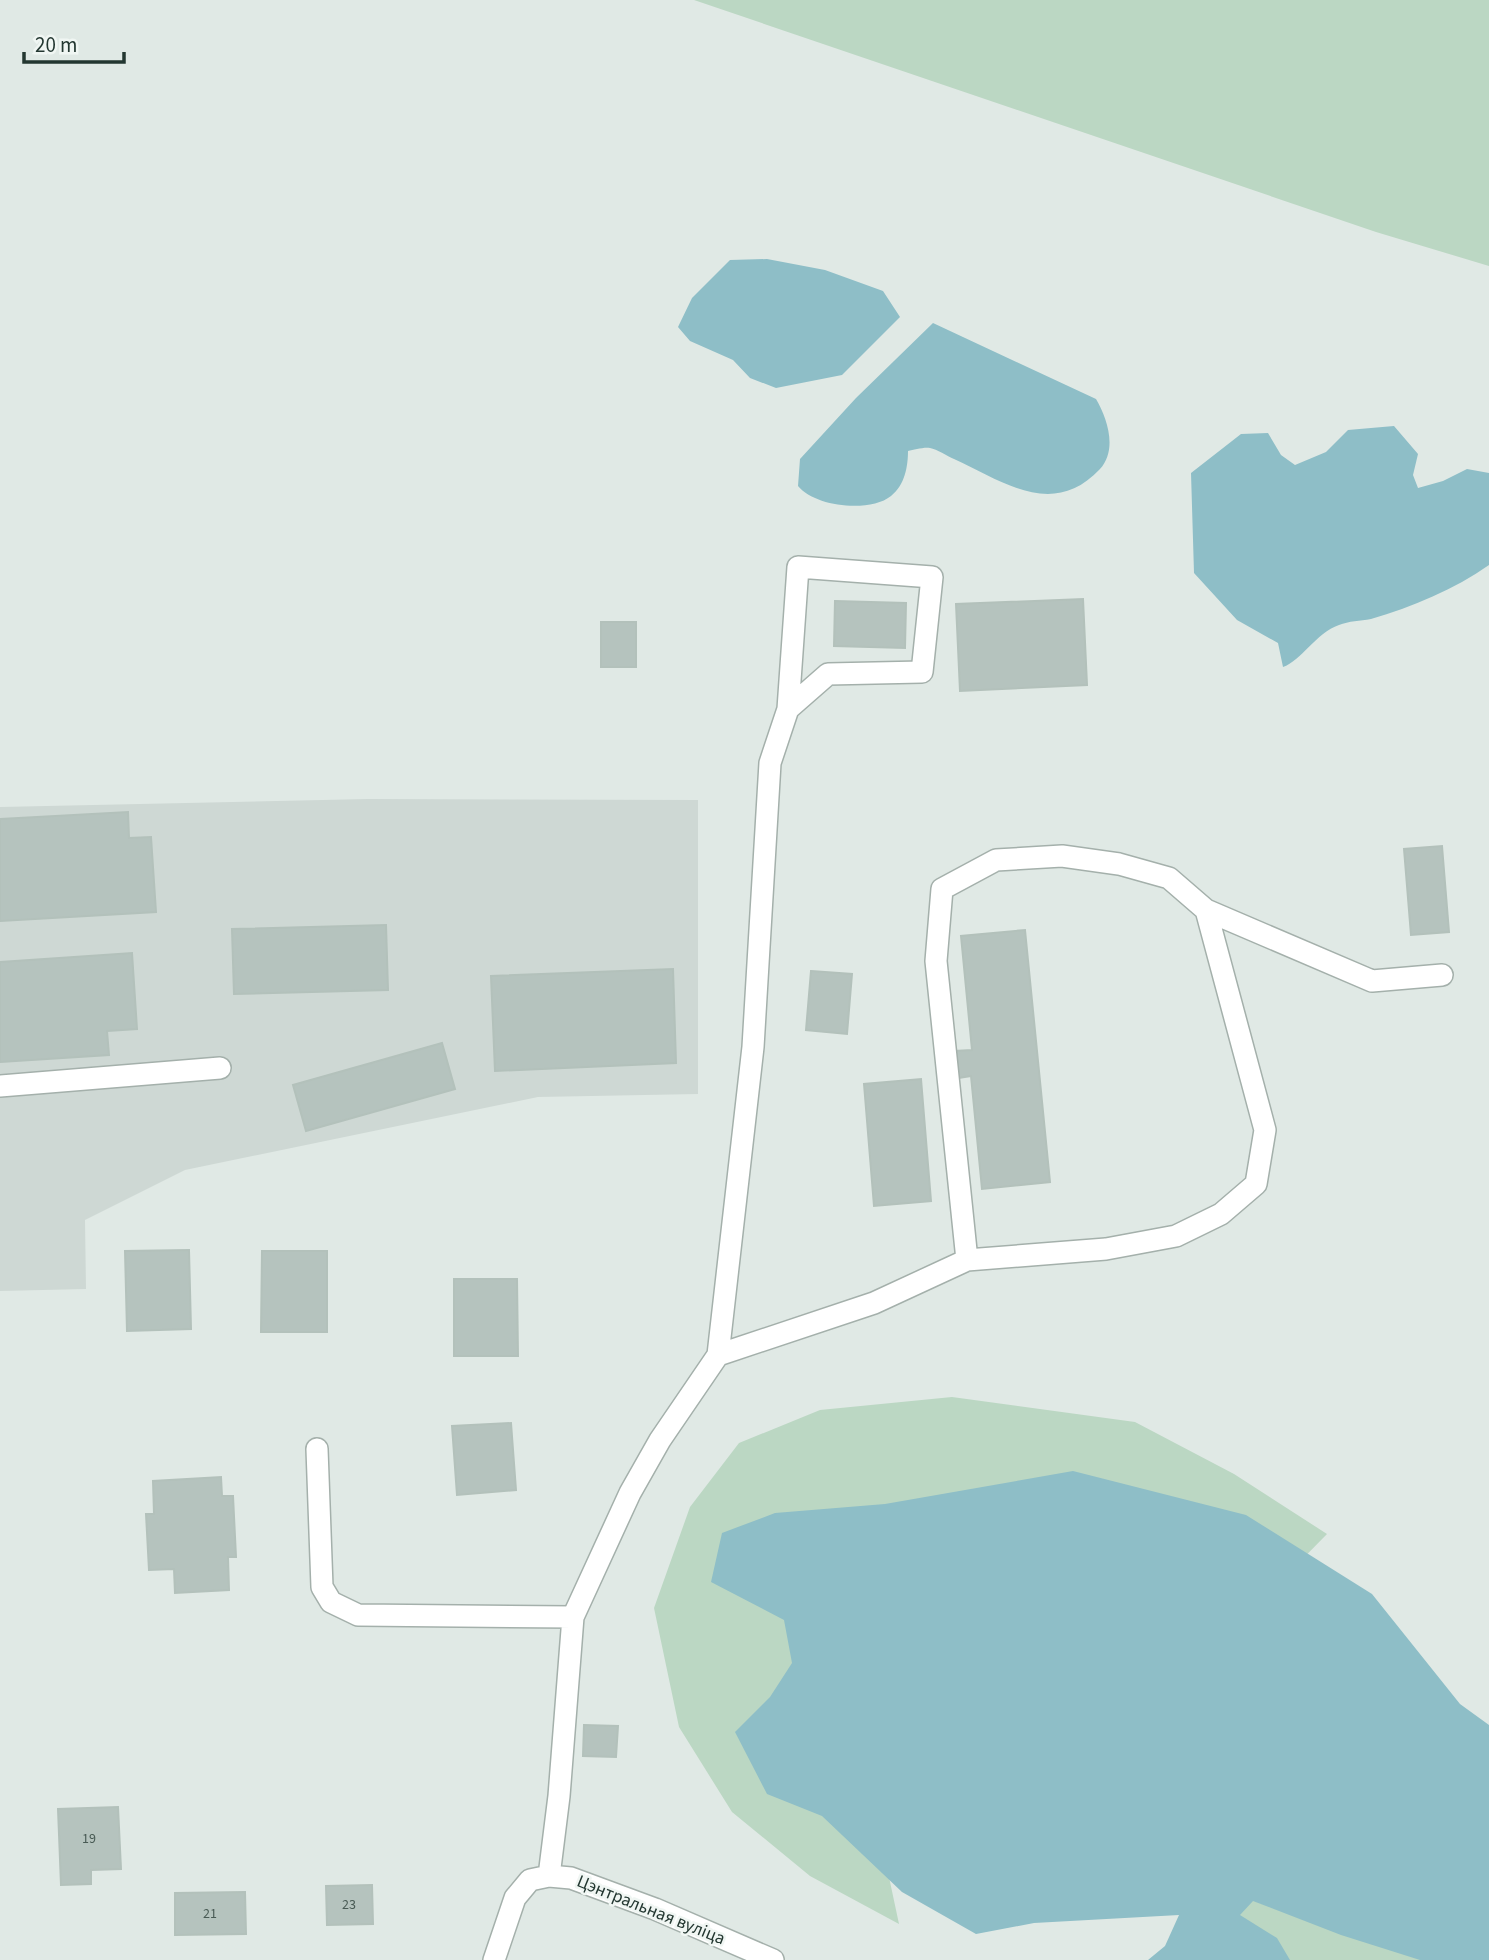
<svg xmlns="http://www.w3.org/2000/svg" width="1489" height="1960" viewBox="0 0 1489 1960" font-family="'Source Sans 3',sans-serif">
<rect width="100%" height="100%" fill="#e0e9e5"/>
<path fill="#ced8d4" d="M368,799L698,800V1094L538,1097L185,1170L85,1220L86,1289L0,1291V807Z"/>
<path fill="#bbd7c3" d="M694,0H1489V266L1376,232Z
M952,1397L1135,1422L1234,1474L1327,1534L1272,1590L782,1584L883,1849L899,1924L810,1876L732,1812L679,1727L654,1608L690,1507L739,1443L820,1410Z
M1233,1875L1489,1960H1244Z"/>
<path fill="#8ebec7" d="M767,259L825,270L883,291L900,317L842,375L776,388L750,378L733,360L690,341L678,327L692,298L730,260Z
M933,323L1096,399C1107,418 1118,449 1100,469C1053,519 1004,482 954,459C947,456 937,449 930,448C923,447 914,450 908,451C908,466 905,485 891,496C870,513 815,507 798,486L800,459L856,398Z
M1394,426L1418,454L1413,475L1418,488L1443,481L1467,469L1489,473V565C1455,589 1412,607 1371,619C1360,621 1349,621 1339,625C1316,633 1301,661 1283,667L1278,643L1237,620L1194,573L1191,473L1241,434L1268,433L1281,455L1295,465L1326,452L1348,430Z
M1073,1471L1246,1515L1372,1594L1460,1704L1489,1725V1960H1420L1341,1935L1253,1901L1240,1915L1277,1938L1290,1960H1148L1165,1946L1179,1915L1034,1923L976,1934L902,1892L822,1816L767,1794L735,1732L770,1697L792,1663L784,1620L711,1582L722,1533L775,1513L885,1504Z"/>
<path fill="#b5c3be" stroke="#b3c1bb" stroke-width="2" d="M1083,599L1087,685L960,691L956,604Z
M835,601L906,603L905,648L834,646Z
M601,622H636V667H601Z
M128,812L129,838L151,837L156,912L0,921V819Z
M1442,846L1449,932L1411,935L1404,849Z
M386,925L388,990L234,994L232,929Z
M1025,930L1050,1182L982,1189L971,1076L958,1078L955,1051L972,1050L961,936Z
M132,953L137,1029L107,1031L109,1055L0,1062V962Z
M673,969L676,1063L495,1071L491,976Z
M811,971L852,974L847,1034L806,1030Z
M442,1043L455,1089L306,1131L293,1085Z
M921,1079L931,1201L874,1206L864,1084Z
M189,1250L191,1329L127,1331L125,1251Z
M262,1251H327V1332H261Z
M454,1279H517L518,1356H454Z
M511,1423L516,1490L457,1495L452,1426Z
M221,1477L222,1496H233L236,1557H228L229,1590L175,1593L174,1569L149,1570L146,1514H154L153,1481Z
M584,1725L618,1726L616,1757L583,1756Z
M118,1807L121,1869L91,1870V1884L61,1885L58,1809Z
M372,1885L373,1924L327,1925L326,1886Z
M245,1892L246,1934L175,1935V1893Z"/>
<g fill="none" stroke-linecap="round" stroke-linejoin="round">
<defs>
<path id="minor" d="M1206,910L1372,981L1442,975
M0,1086L220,1068
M718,1355L874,1303L967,1260L1106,1249L1176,1236L1221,1214L1256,1184L1265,1130L1206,910L1169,878L1119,864L1062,856L996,860L942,889L936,961L967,1260
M317,1449L322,1587L331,1602L358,1615L573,1617
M549,1876L559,1796L573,1617L630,1493L660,1440L718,1355L753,1047L770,763L788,709L798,567L932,577L922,672L828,674L788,709
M494,1960L515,1898L530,1880L549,1876L571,1878L655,1909L773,1960"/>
</defs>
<use href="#minor" stroke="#a4b0ab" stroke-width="24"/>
<use href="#minor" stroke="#fff" stroke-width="21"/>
</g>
<g text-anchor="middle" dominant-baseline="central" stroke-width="5" stroke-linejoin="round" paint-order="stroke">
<g font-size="14" fill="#485a54">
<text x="89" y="1839">19</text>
<text x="349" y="1905">23</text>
<text x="210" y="1914">21</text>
</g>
<g font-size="18" fill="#233731" stroke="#f0f6f3">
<text transform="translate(651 1910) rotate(22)">Цэнтральная вуліца</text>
</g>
</g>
<path d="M24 52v10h100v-10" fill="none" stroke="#233731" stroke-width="3.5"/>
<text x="35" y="52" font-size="21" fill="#233731" stroke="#f0f6f3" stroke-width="5" paint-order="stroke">20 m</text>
</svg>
